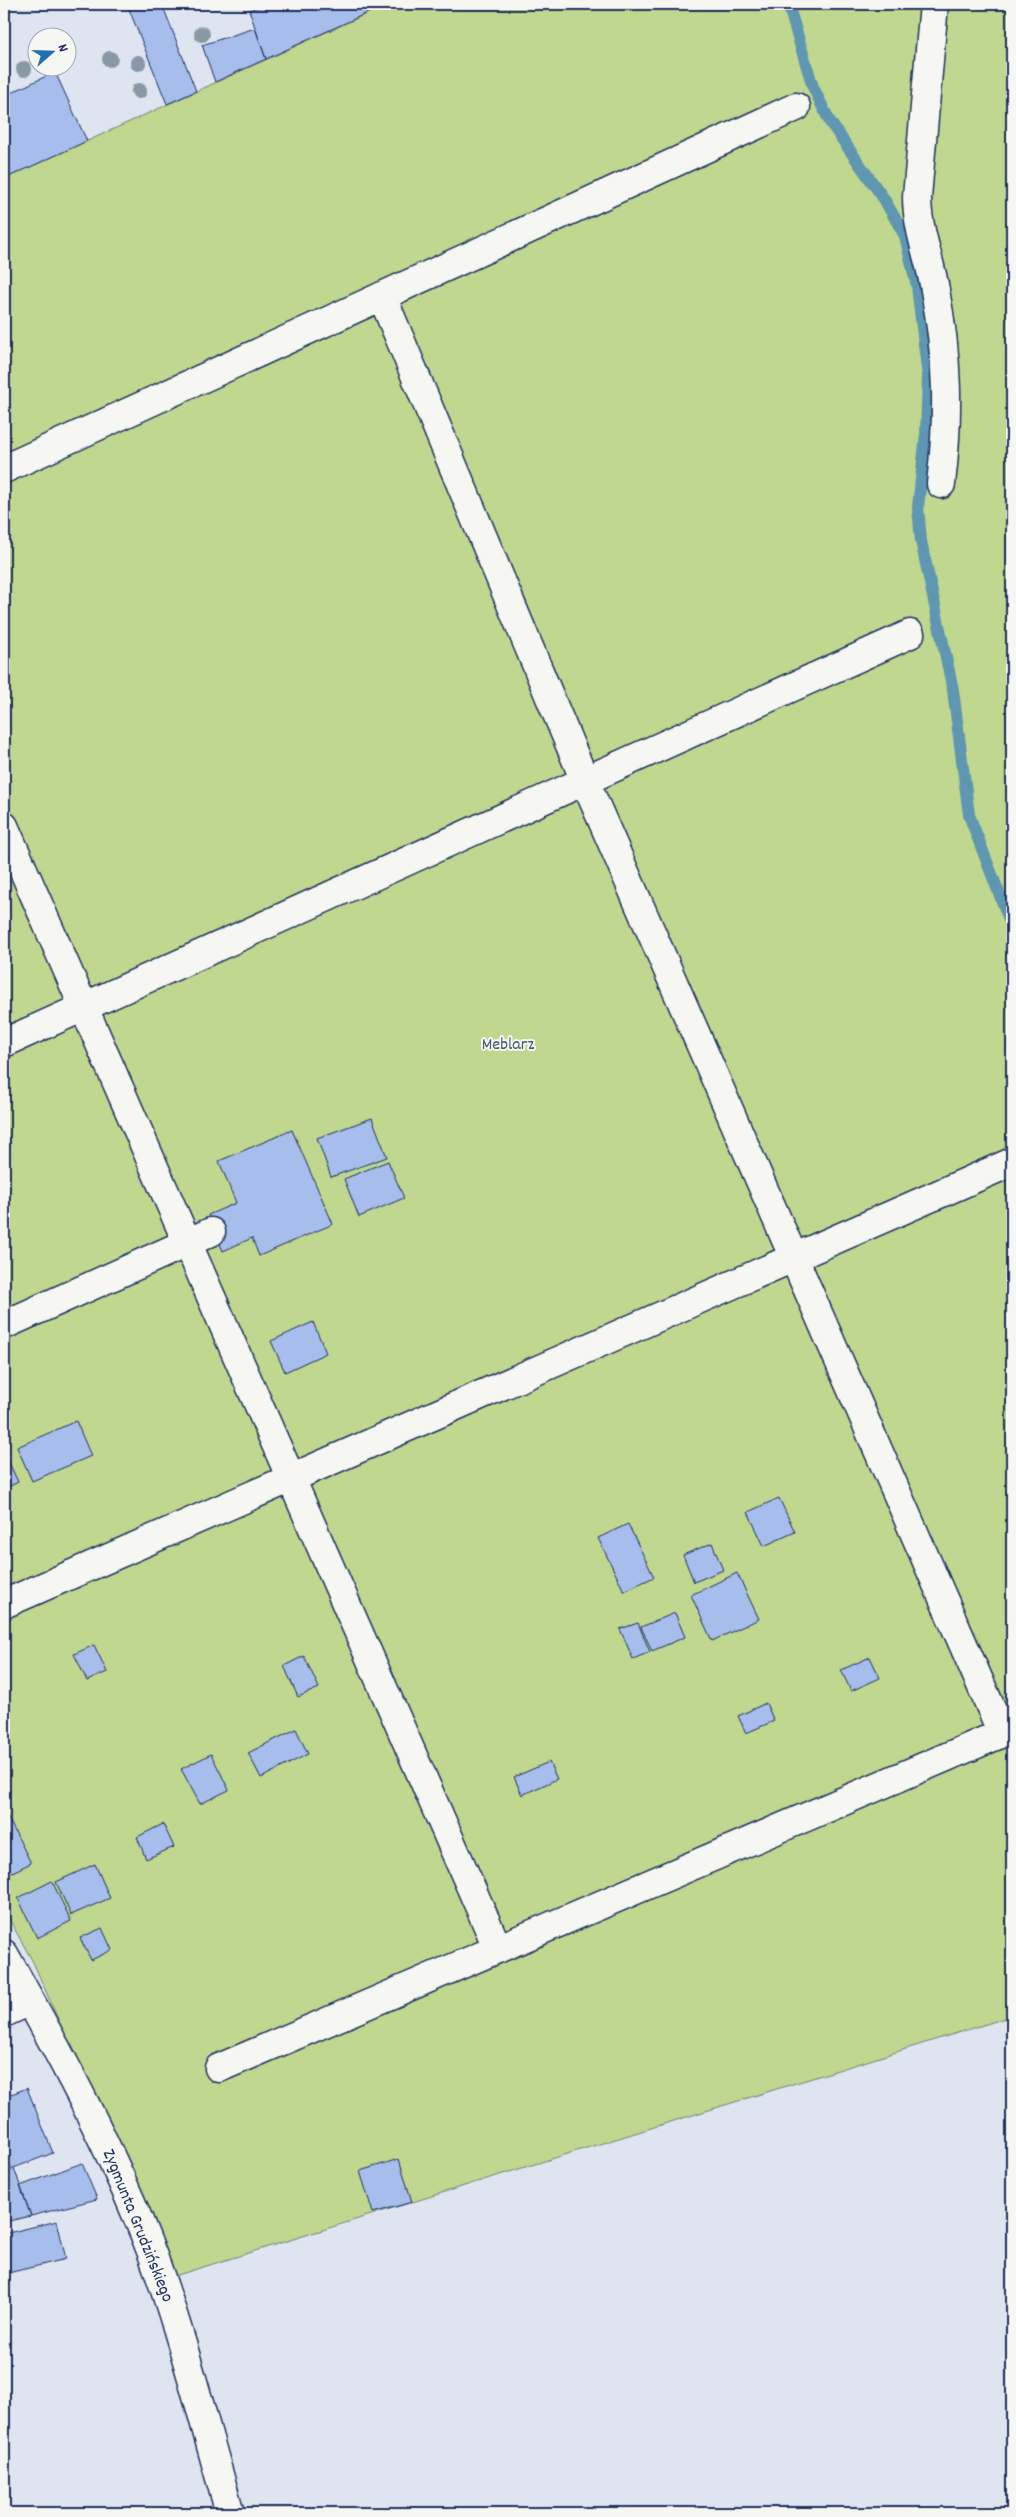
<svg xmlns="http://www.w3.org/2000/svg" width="1016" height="2517" viewBox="0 0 1016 2517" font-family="Dekko,sans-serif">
<rect width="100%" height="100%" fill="#dee5f0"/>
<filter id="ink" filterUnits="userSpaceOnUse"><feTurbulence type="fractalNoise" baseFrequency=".02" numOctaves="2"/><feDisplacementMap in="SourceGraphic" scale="10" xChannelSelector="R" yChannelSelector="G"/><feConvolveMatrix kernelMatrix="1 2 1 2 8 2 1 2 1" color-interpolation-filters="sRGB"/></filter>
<g filter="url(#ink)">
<path fill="#bfd78e" stroke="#6d8376" d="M388,4H1012V2016L171,2277L33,1962L4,1910V179Z"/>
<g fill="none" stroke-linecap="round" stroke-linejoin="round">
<path stroke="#5f96b2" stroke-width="12" d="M788,4L813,87L830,122L884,199L905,236L917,286L928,377L926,434L918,507L921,541L953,690L969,815L1012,927"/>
</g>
<path fill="#a7bdeb" stroke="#1b2f5e" d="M127,4H162L196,91L167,104Z
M267,4H376L378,8L266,59L249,10Z
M255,28L266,59L215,82L202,45Z
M55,72L87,141L4,179V96Z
M372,1118L387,1157L331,1177L317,1138Z
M292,1130L333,1224L259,1256L252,1238L223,1251L208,1215L236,1203L219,1161Z
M388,1161L404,1198L359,1217L344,1179Z
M313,1322L326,1353L285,1372L271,1341Z
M76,1421L91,1456L32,1481L17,1447Z
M6,1456L18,1482L4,1489V1457Z
M779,1498L795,1532L764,1546L748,1512Z
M628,1524L654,1577L624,1591L598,1538Z
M712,1543L723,1570L694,1582L683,1555Z
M737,1573L759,1619L712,1641L691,1595Z
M675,1613L685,1637L652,1651L641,1627Z
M638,1623L650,1652L633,1659L620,1629Z
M94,1645L107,1672L87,1681L74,1654Z
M304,1656L319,1688L298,1697L284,1666Z
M870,1657L880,1678L851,1691L841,1670Z
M766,1703L774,1721L746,1733L738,1716Z
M296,1729L308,1754L261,1778L248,1753Z
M211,1754L229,1790L200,1804L181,1769Z
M549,1762L557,1779L522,1795L514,1777Z
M4,1810L31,1863L4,1876Z
M163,1824L174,1847L146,1859L137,1837Z
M95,1864L110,1898L71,1915L56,1882Z
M52,1881L71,1921L37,1938L18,1898Z
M102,1928L112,1950L91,1960L80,1938Z
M27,2088L53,2153L11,2169L4,2151V2097Z
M5,2155L11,2169L14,2168L31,2216L4,2222Z
M399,2159L412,2202L373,2213L360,2171Z
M82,2163L97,2199L31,2216L20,2186Z
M57,2221L66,2259L4,2274V2234Z"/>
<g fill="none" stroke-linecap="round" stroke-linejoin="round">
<defs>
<path id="minor" d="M934,4L917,197C917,229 930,259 935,290C948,358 949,415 941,484
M382,296L585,781L1002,1733
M4,469L796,107
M4,826L498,1949
M4,1043L910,634
M4,1325L211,1232
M4,1604L1012,1162
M4,1954C59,2051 113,2151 153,2256C184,2340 205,2428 230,2513
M4,2013L30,2001
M219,2068L1012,1729"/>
</defs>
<use href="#minor" stroke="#1b2f5e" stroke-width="31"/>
<use href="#minor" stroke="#f6f6f2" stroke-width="28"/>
</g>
<g fill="#8998a6">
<circle cx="202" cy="34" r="8"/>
<circle cx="110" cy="59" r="8"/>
<circle cx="138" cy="63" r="8"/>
<circle cx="24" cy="69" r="8"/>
<circle cx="139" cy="91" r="8"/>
</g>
</g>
<g text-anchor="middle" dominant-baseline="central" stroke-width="4" stroke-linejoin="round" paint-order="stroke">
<g font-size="18" fill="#44596a" stroke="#f6f6f2">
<text x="508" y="1045">Meblarz</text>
</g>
<g font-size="18" fill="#1b2f5e" stroke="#f6f6f2">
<text transform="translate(137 2226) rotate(68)">Zygmunta Grudzińskiego</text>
</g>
</g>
<rect width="1016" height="2517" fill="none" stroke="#f6f6f2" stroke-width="20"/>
<rect x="10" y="10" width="996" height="2497" fill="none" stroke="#1b2f5e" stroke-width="2" filter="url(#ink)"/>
<g transform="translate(52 52) rotate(70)"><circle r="24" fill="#f6f6f2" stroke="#9ea6b7"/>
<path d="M0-4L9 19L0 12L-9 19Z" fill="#1f6fb2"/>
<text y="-8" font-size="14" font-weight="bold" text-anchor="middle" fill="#1b2f5e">N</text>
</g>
</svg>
